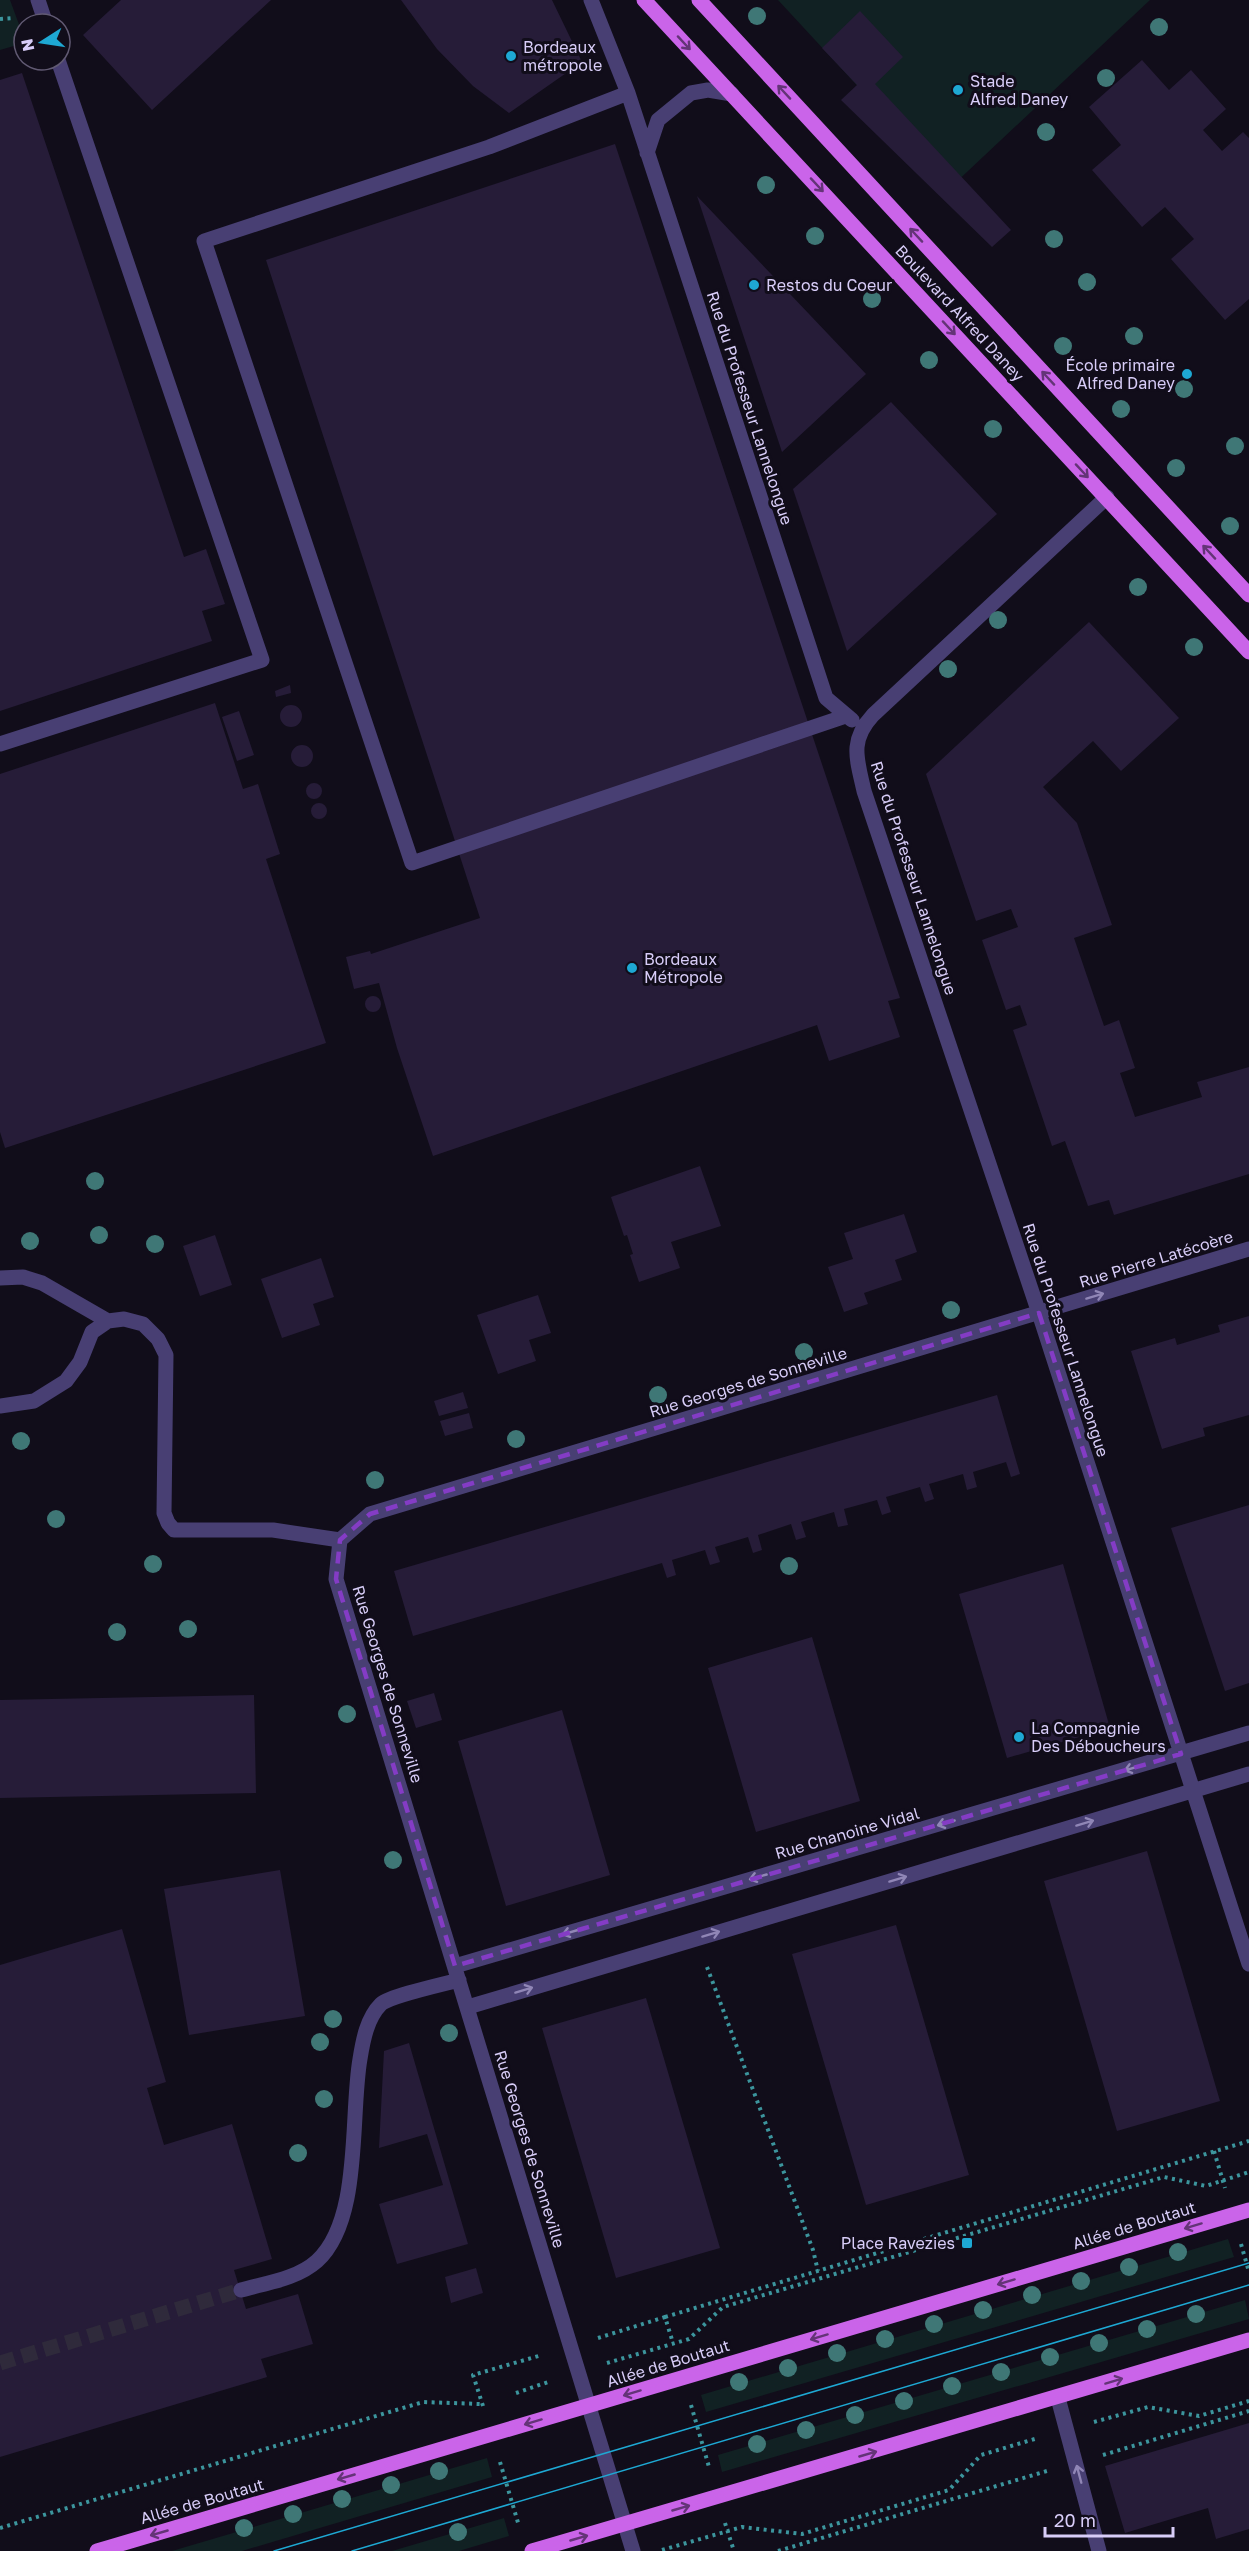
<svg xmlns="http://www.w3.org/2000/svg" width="1249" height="2551" viewBox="0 0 1249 2551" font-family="'Golos Text',sans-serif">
<rect width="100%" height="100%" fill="#110d1a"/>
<path fill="#112123" d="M0,0H10L24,38V43L0,50Z
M778,0H1150L951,187Z
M1228,2239L1234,2257L706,2412L701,2395Z
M1245,2300L1249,2319L722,2472L718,2455Z
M487,2458L492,2477L242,2551H172Z
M504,2518L509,2536L459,2551H392Z"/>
<path fill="#261c38" d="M121,0H271L152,110L83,35Z
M401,0H552L582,62L509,113L473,86L437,49Z
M860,11L903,57L875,84L1011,230L992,247L841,100L857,85L822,48Z
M1142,60L1169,90L1191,70L1226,109L1203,130L1222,151L1243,132L1249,138V299L1225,320L1171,259L1194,239L1165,207L1142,227L1092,170L1121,145L1089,107Z
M22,73L184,557L206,549L225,604L202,611L212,641L0,711V80Z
M615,144L900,998L888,1001L900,1037L829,1061L817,1025L433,1156L397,1048L379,983L354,989L346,957L370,951L371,954L480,918L266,260Z
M697,196L866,374L782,452Z
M891,402L997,514L847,651L793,489Z
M1089,622L1179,718L1121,771L1093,741L1043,787L1077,823L1112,925L1074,938L1104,1026L1119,1020L1135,1068L1120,1073L1135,1117L1202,1097L1197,1082L1249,1067V1174L1114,1215L1109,1200L1088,1206L1065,1141L1052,1146L1013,1030L1027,1025L1020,1005L1006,1010L982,940L1018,927L1011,909L976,921L926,774Z
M290,685L291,693L276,697L275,691Z
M215,703L243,789L258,784L280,854L266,859L326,1043L5,1148L0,1132V774Z
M280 716a11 11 0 1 1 22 0a11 11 0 1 1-22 0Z
M239,711L254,755L237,761L222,717Z
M291 756a11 11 0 1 1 22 0a11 11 0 1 1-22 0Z
M306 791a8 8 0 1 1 16 0a8 8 0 1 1-16 0Z
M311 811a8 8 0 1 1 16 0a8 8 0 1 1-16 0Z
M365 1004a8 8 0 1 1 16 0a8 8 0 1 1-16 0Z
M700,1166L721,1226L671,1242L680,1268L639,1282L630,1255L633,1254L627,1235L624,1236L611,1197Z
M904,1214L917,1252L895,1260L902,1280L864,1293L868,1304L844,1312L828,1267L853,1259L844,1233Z
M215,1235L232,1285L200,1296L183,1246Z
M321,1258L334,1297L313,1304L320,1325L282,1338L261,1279Z
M538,1295L551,1333L529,1340L536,1361L498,1374L477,1315Z
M1249,1316V1415L1203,1428L1205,1436L1162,1449L1131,1351L1175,1338L1177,1345L1220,1332L1218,1325Z
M463,1392L468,1408L439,1416L434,1401Z
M997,1395L1020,1474L1011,1477L1006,1462L973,1472L977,1487L967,1490L963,1474L929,1484L934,1499L925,1502L920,1487L886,1497L891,1512L882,1515L877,1500L844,1509L848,1525L838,1527L834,1512L801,1522L806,1537L796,1540L791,1524L758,1535L762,1550L753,1553L748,1537L715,1547L720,1562L710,1565L705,1550L672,1560L676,1575L667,1578L662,1563L413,1636L394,1571Z
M469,1413L473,1428L445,1436L440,1421Z
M1249,1505V1683L1225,1691L1171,1528Z
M1063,1564L1110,1728L1007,1758L959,1594Z
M812,1637L860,1801L756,1832L708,1668Z
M434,1693L442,1720L416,1728L407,1701Z
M254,1695L256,1793L0,1798V1700Z
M562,1710L610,1875L506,1906L458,1741Z
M1147,1851L1220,2101L1117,2131L1044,1881Z
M280,1870L305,2016L189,2035L164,1889Z
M896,1925L969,2175L866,2205L792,1954Z
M122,1929L166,2082L147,2088L164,2145L232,2124L272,2259L234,2270L246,2309L298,2294L313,2344L261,2359L267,2377L0,2457V1965Z
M646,1998L720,2248L616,2278L542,2028Z
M409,2043L468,2244L397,2264L379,2204L443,2185L427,2134L379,2148L384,2051Z
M476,2268L483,2293L451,2303L445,2277Z
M1249,2423V2529L1216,2539L1208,2508L1125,2533L1105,2466Z"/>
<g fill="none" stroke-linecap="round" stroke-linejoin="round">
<path stroke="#2f2a3b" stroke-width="15" stroke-dasharray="15 8" stroke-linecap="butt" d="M0,2363L241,2290"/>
<path stroke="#3c959d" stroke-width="4" stroke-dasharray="3 4.5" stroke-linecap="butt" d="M0,19L14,18
M707,1967L813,2250L818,2271
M1214,2151L1225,2188
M1241,2244L1249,2272
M665,2317L1249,2141
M598,2338L665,2317L673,2343
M607,2363L689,2339L723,2307L1164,2177L1206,2186L1249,2172
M516,2393L551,2381
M691,2405L709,2467
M483,2406L473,2375L542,2355
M1094,2422L1148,2407L1199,2416L1249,2401
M1103,2455L1249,2411
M500,2462L519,2526
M725,2523L734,2551
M0,2528L423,2402L480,2404
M662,2550L742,2527L802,2534L949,2490L981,2455L1038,2438
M778,2551L1047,2471"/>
<path stroke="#483f73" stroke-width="15" d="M38,0L46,24
M591,0L628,93L826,698L852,720
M628,93L489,147L204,241L412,863L846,716
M647,153L658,120L691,93L708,90L732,94
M1107,497L873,715C849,741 857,759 864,791L1039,1313L1249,1964
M0,744L262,660L58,60
M0,1278L23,1277L42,1283L108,1321
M0,1406L34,1401L66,1381L80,1362L92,1332L108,1321L124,1319L143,1324L158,1339L166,1355L164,1513L168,1523L174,1530H273L340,1540
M455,1966L1249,1733
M468,2007L1249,1774
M241,2290C266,2283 297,2279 317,2261C362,2220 350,2116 360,2059C363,2040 367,2018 381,2004C390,1996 444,1984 459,1980
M1058,2398L1099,2551
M633,2551L336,1579L340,1540L370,1514L1249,1249"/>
<path stroke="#ca64e9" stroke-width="15" d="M644,0L1249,652
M699,0L1249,595
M97,2551L1249,2210
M532,2551L1249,2340"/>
<path stroke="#1ea8d3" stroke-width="1.5" d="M274,2551L1249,2263
M352,2551L1249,2285"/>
</g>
<g fill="#3f7776">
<circle cx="757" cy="16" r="9"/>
<circle cx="1159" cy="27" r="9"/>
<circle cx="1106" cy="78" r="9"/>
<circle cx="1046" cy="132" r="9"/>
<circle cx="766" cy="185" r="9"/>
<circle cx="815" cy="236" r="9"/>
<circle cx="1054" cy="239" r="9"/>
<circle cx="1087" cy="282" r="9"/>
<circle cx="872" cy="299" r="9"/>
<circle cx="1134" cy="336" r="9"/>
<circle cx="1063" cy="346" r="9"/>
<circle cx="929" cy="360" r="9"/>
<circle cx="1184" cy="389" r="9"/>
<circle cx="1121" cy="409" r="9"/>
<circle cx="993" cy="429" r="9"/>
<circle cx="1235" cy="446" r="9"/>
<circle cx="1176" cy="468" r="9"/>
<circle cx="1230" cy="526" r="9"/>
<circle cx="1138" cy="587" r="9"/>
<circle cx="998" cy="620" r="9"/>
<circle cx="1194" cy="647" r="9"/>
<circle cx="948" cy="669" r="9"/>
<circle cx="95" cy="1181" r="9"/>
<circle cx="99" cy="1235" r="9"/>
<circle cx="30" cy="1241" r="9"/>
<circle cx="155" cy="1244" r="9"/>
<circle cx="951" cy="1310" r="9"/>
<circle cx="804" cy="1352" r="9"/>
<circle cx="658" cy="1395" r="9"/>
<circle cx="516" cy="1439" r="9"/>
<circle cx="21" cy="1441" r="9"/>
<circle cx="375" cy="1480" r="9"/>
<circle cx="56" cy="1519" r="9"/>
<circle cx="153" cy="1564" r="9"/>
<circle cx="789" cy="1566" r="9"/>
<circle cx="188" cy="1629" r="9"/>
<circle cx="117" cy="1632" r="9"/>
<circle cx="347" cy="1714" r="9"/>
<circle cx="393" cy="1860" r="9"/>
<circle cx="333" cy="2019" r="9"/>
<circle cx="449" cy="2033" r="9"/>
<circle cx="320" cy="2042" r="9"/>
<circle cx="324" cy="2099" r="9"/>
<circle cx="298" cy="2153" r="9"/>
<circle cx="1178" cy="2252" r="9"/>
<circle cx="1129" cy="2267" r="9"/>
<circle cx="1081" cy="2281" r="9"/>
<circle cx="1032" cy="2295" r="9"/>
<circle cx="983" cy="2310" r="9"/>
<circle cx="1196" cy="2314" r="9"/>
<circle cx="934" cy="2324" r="9"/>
<circle cx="1147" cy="2329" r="9"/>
<circle cx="885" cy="2339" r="9"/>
<circle cx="1099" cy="2343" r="9"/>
<circle cx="837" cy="2353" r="9"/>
<circle cx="1050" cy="2357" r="9"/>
<circle cx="788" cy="2368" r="9"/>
<circle cx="1001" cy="2372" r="9"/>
<circle cx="739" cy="2382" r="9"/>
<circle cx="952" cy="2386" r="9"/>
<circle cx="904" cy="2401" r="9"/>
<circle cx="855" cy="2415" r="9"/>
<circle cx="806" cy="2430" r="9"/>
<circle cx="757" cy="2444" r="9"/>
<circle cx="439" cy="2471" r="9"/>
<circle cx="391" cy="2485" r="9"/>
<circle cx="342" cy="2499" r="9"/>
<circle cx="293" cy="2514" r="9"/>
<circle cx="244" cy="2528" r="9"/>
<circle cx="458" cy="2532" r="9"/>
</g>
<defs><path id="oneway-shaft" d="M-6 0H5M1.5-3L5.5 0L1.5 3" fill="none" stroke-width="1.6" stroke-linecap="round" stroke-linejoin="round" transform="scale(1.5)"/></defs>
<g stroke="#643477">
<use href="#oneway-shaft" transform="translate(684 43) rotate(47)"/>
<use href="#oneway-shaft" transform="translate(784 92) rotate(-133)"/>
<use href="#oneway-shaft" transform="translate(817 185) rotate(47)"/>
<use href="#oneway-shaft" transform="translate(916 235) rotate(-133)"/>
<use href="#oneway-shaft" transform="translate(949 328) rotate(47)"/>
<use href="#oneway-shaft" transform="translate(1048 378) rotate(-133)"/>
<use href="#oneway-shaft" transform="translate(1082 471) rotate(47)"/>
<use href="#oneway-shaft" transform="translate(1209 552) rotate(-133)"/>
<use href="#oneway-shaft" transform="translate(1193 2226) rotate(163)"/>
<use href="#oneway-shaft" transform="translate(1006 2282) rotate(163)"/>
<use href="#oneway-shaft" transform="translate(819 2337) rotate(163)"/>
<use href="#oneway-shaft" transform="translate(1114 2381) rotate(-17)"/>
<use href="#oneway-shaft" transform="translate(632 2393) rotate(163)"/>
<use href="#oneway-shaft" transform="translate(533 2422) rotate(163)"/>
<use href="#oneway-shaft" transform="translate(868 2454) rotate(-16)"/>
<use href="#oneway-shaft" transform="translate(346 2477) rotate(164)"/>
<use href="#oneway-shaft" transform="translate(681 2508) rotate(-16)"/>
<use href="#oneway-shaft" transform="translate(159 2533) rotate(164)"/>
<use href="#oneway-shaft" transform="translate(579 2538) rotate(-16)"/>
</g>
<g stroke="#9086b6">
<use href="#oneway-shaft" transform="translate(1095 1296) rotate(-17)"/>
<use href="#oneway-shaft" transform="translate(1133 1768) rotate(164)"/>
<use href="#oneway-shaft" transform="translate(946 1823) rotate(164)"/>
<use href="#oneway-shaft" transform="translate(1085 1823) rotate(-17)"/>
<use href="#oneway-shaft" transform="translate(758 1877) rotate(164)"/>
<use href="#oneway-shaft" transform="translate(898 1879) rotate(-17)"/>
<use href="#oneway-shaft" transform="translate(571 1932) rotate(164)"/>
<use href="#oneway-shaft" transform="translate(711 1934) rotate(-17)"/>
<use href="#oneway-shaft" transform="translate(524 1990) rotate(-17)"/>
<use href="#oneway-shaft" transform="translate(1079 2474) rotate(-105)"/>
</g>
<path fill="none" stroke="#843cc5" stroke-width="4.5" stroke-dasharray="12 8" stroke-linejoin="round" d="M1039,1313L1181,1754L455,1966L336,1579L340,1540L370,1514Z"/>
<g fill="#1ea8d3" stroke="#110d1a" stroke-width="2">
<circle cx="511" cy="56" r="6"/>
<circle cx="958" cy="90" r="6"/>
<circle cx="754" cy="285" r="6"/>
<circle cx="1187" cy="374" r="6"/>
<circle cx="632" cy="968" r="6"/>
<circle cx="1019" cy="1737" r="6"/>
<rect x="961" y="2237" width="12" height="12" rx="3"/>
</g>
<g text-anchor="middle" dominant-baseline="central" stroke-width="6" stroke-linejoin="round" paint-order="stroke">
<g font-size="16" fill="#d8cdf8" stroke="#110d1a" text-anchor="start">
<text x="523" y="47">Bordeaux<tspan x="523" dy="18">métropole</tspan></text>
<text x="970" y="81">Stade<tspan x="970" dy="18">Alfred Daney</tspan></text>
<text x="766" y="285">Restos du Coeur</text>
<text x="1175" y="365" text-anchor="end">École primaire<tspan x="1175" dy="18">Alfred Daney</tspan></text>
<text x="644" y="959">Bordeaux<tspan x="644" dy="18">Métropole</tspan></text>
<text x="1031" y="1728">La Compagnie<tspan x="1031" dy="18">Des Déboucheurs</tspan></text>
<text x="955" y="2243" text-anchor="end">Place Ravezies</text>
</g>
<g font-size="16" fill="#d8cdf8" stroke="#110d1a">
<text transform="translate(960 313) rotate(47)">Boulevard Alfred Daney</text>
<text transform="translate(750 408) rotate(72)">Rue du Professeur Lannelongue</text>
<text transform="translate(914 878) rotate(72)">Rue du Professeur Lannelongue</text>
<text transform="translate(1156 1259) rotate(-17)">Rue Pierre Latécoère</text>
<text transform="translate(1066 1340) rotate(72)">Rue du Professeur Lannelongue</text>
<text transform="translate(748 1382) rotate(-17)">Rue Georges de Sonneville</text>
<text transform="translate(388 1684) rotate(73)">Rue Georges de Sonneville</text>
<text transform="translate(847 1833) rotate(-16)">Rue Chanoine Vidal</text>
<text transform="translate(530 2149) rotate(73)">Rue Georges de Sonneville</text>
<text transform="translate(1134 2225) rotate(-17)">Allée de Boutaut</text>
<text transform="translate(668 2363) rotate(-17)">Allée de Boutaut</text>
<text transform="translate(202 2501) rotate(-16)">Allée de Boutaut</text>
</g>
</g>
<g transform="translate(42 42) rotate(258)"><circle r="28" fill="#110d1a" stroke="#615a73" stroke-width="1.5"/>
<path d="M0-4.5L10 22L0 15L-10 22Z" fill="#1ea8d3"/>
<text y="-9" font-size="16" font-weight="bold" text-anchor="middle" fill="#d8cdf8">N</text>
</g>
<path d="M1045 2527v9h128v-9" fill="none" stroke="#d8cdf8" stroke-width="3"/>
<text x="1054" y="2527" font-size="18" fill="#d8cdf8" stroke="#110d1a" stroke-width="4.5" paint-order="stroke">20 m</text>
</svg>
